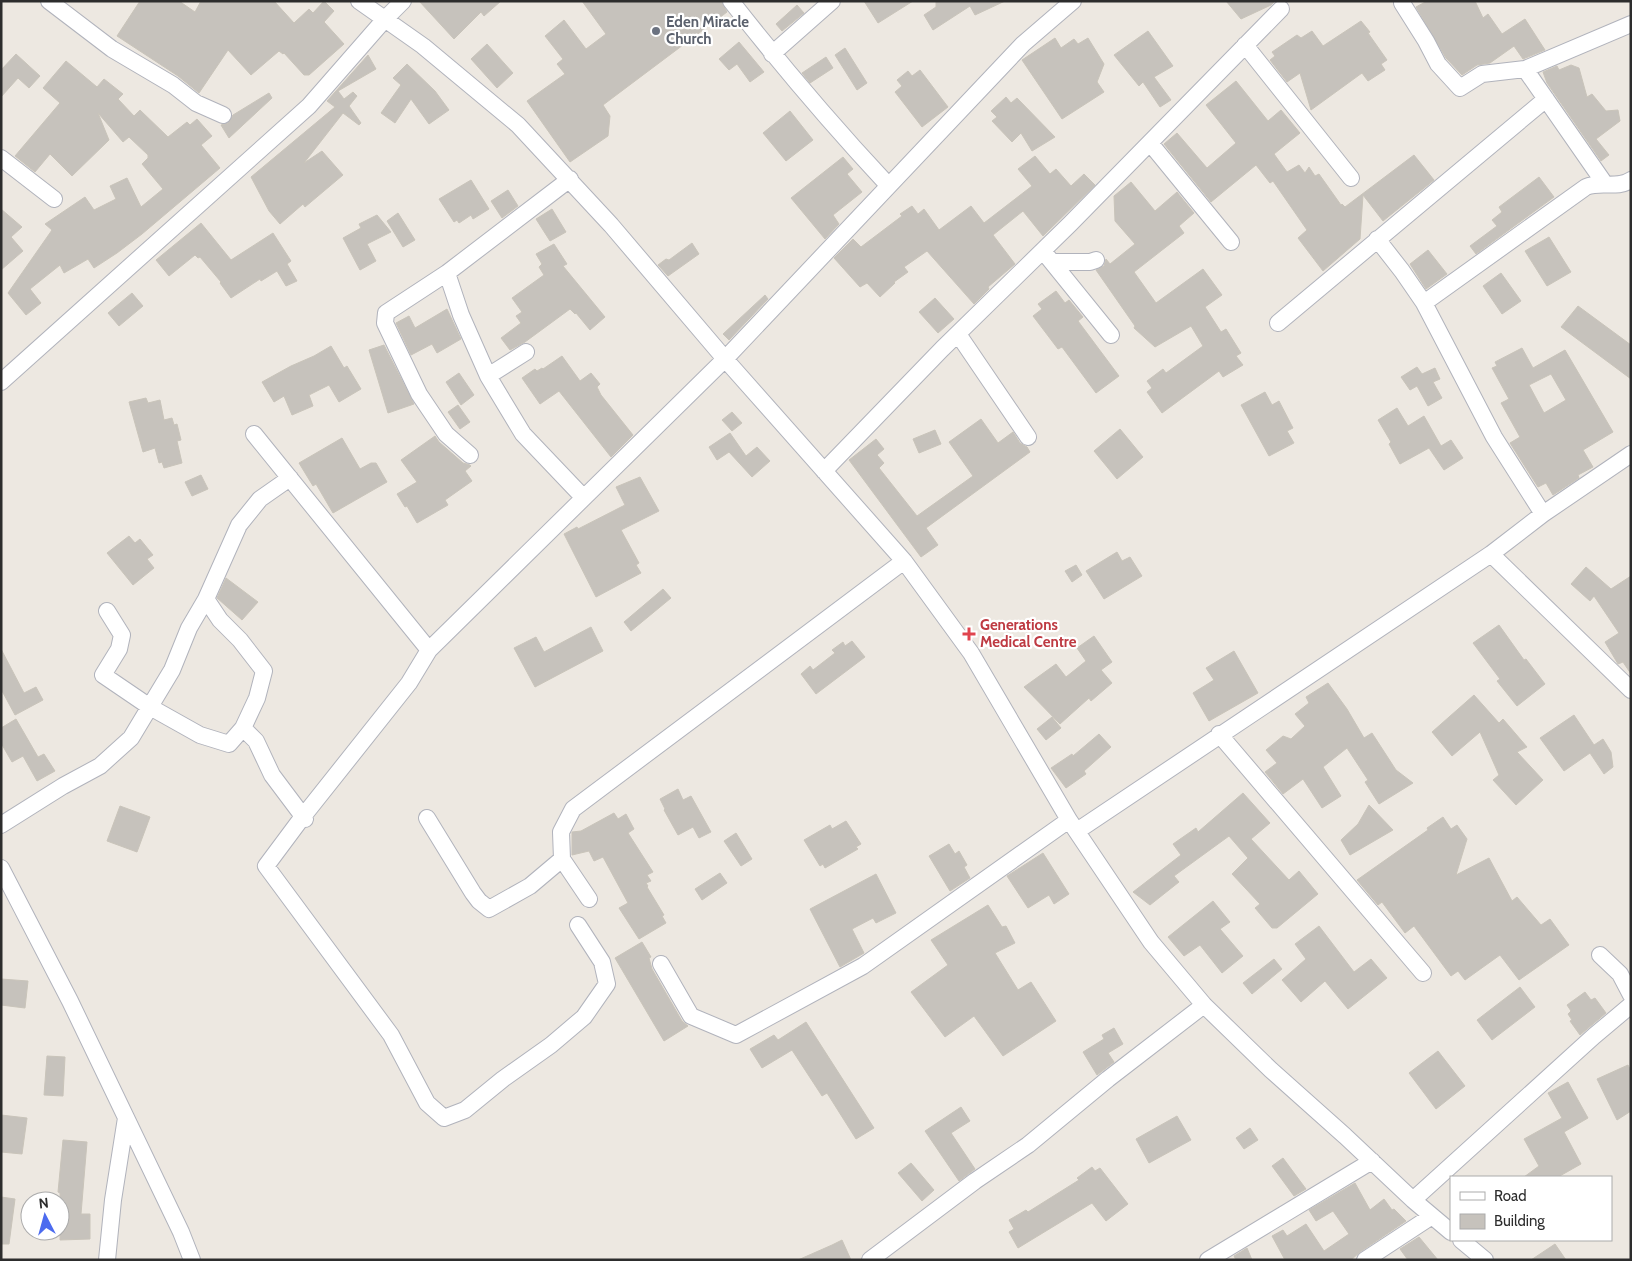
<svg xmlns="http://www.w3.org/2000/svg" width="1632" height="1261" viewBox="0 0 1632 1261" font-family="Cabin,sans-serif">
<rect width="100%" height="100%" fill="#ede8e1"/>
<path fill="#c6c2bc" stroke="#c9c4ba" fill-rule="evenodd" d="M140,1H179L195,12L201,1H274L294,23L309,9L313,13L324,1L334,11L324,22L344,44L309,75H304L284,53L283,54L279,51L251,75L228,50L199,93L178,76L117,36Z
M419,1H501L484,16L481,12L454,39Z
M582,1H721L727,12L603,105L610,116L608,136L570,162L527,101L565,74L557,64L563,59L545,36L564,20L586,49L606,34Z
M864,1H913L878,23Z
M936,1H1005L975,15L970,6L933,30L924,15L936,7Z
M1226,1H1275L1271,5L1241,19Z
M1427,1H1475L1483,18L1488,14L1502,34L1525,19L1545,50L1523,59L1514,46L1490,63L1477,65L1462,75L1446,58L1416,7Z
M797,5L804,13L782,31L776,24Z
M1361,21L1370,32L1368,33L1387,60L1381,64L1385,70L1368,81L1362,73L1311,110L1300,73L1287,82L1270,60L1275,56L1272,52L1297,35L1301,38L1312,31L1323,46Z
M1148,31L1173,66L1154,77L1171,100L1160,107L1143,82L1139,86L1114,55Z
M1055,38L1061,48L1074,39L1078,44L1088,38L1104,64L1097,82L1104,92L1062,119L1022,60Z
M739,42L764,72L750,82L737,64L729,70L719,59Z
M487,44L513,73L497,88L471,59Z
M845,48L867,83L857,90L835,55Z
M16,54L40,76L29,88L18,78L1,97V70Z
M368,55L376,69L338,91L344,99L353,92L357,96L349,106L361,123L359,125L343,113L304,163L322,151L343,175L305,207L303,204L280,224L269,211L251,177L335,107L327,101Z
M826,57L833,68L810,83L802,73Z
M66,61L97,87L104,79L123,94L118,99L134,116L140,110L168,137L187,122L190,125L197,119L212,136L201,145L220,168L142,234L117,253L94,268L88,259L64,273L60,265L30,289L41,303L26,315L8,293L52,230L45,224L85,197L94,210L116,199L110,186L127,178L141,207L163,189L142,164L148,158V155L129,137L123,142L98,113L109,140L72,176L50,154L35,172L15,156L60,103L43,88Z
M407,64L435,91L449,110L429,124L411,99L395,123L381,113L401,85L393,78Z
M1571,65L1579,68L1587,97L1592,94L1606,111L1618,110L1620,121L1596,139L1609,155L1601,161L1547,83L1543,72L1557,66L1559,70Z
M920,70L948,107L922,127L895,92L902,86L897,80L908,71L912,76Z
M1236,81L1268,121L1281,110L1300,133L1274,154L1287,172L1299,165L1305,173L1309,167L1315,176L1319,174L1341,205L1342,204L1345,207L1414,155L1434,180L1383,221L1363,195L1360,239L1323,271L1298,238L1307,230L1273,181L1270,183L1256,165L1211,202L1164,144L1177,133L1207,168L1236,143L1206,105Z
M269,93L272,98L229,138L221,125L228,123L233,115Z
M1006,97L1011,103L1017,98L1055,137L1032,151L1021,133L1012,142L992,121L997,117L991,111Z
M790,111L813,140L786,161L763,133Z
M1035,156L1050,174L1056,169L1071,186L1084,174L1095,185L1043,236L1023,211L993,235L1015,264L988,287L989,289L974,304L927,251L904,267L908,272L894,282L895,283L880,297L867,283L860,287L834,258L853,239L861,247L902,216L900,214L912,206L918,214L924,209L939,230L971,206L984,223L1032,186L1018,169Z
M843,157L853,169L847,174L862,192L833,215L839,224L825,239L791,198Z
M1539,177L1554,197L1476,254L1470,246L1497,226L1492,220L1502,212L1499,207Z
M471,180L489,209L473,219L471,215L459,223L457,220L454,222L439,199Z
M1131,182L1155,211L1177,192L1194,213L1179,226L1184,233L1134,272L1156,303L1203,269L1222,295L1205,307L1221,332L1226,329L1241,353L1236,356L1243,365L1223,377L1219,371L1162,413L1147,392L1152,388L1147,381L1163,369L1166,373L1203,346L1191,326L1155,347L1134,328L1135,326L1096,270L1104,266L1106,259L1110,264L1135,244L1115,221L1114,196Z
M508,190L518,206L502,218L491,201Z
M1,209L22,227L11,237L23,251L1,270Z
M552,209L566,232L550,241L536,219Z
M398,213L415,240L403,247L387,221Z
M377,215L391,232L367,244L376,261L360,270L343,238L361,228L359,224Z
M201,223L231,260L273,233L291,261L287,264L297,281L286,286L277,271L261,281L260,279L231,298L220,283L221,282L200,257L198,258L195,255L169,276L156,260Z
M1549,237L1571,272L1547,286L1525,251Z
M692,243L699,254L668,276L658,265L666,259L669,260Z
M554,244L567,264L563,266L605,317L590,330L576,313L575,314L570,309L525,342L510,350L501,338L521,323L516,316L522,312L512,298L544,275L539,267L542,264L536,254Z
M1428,250L1447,274L1426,289L1410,264Z
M1501,273L1521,301L1502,314L1483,286Z
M1056,291L1065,303L1069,300L1083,317L1078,321L1119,376L1096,393L1062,347L1058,349L1033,316L1042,309L1038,304Z
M132,293L143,306L119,326L108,313Z
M765,295L768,299L729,340L723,334Z
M935,298L954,319L938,333L919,312Z
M1578,306L1631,345V379L1561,327Z
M447,309L461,339L437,353L432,344L411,355L396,323L409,316L415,328Z
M384,345L414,404L388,413L369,350Z
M331,346L344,368L347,366L361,389L339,402L329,385L309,395L313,406L292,415L284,396L274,402L262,382L291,366L314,356Z
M1522,348L1533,368L1565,350L1613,432L1583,450L1593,467L1578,475L1579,478L1553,495L1546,483L1538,487L1510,443L1520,437L1501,403L1509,399L1492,368L1497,366L1495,362ZM1551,374L1566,400L1544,413L1529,385Z
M562,356L580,381L591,373L600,384L597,387L601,395L633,435L611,457L559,391L540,404L522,378L535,369L537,371L542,368L543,369Z
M1417,367L1422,374L1435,368L1440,379L1433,382L1442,398L1428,406L1417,386L1410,390L1401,377Z
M459,373L474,395L461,405L446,382Z
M1265,392L1272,405L1279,401L1293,428L1287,431L1294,443L1269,456L1241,405Z
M146,398L148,403L160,400L164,420L172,418L174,425L177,424L181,440L177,441L182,463L164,468L162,462L159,463L155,448L143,452L129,402Z
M458,405L470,422L460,429L448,412Z
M1397,408L1408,426L1424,416L1441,446L1451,440L1463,458L1444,470L1429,448L1400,464L1389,444L1391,442L1378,420Z
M732,412L742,423L732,431L722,420Z
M981,419L998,443L1013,432L1020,443L1027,447L1030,452L926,528L938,545L921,557L849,460L876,439L884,449L877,455L884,463L879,468L917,516L973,476L949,442Z
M1120,429L1143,457L1117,479L1094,451Z
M935,430L941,444L919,453L913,439Z
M730,433L746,456L757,447L770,461L752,477L729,452L717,460L709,447Z
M435,436L439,442L463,463L470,465L471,466L465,471L472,481L445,500L448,505L417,523L407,506L405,507L397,494L417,482L401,460Z
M342,438L360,469L371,463H376L387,482L333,513L316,484L313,486L299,463Z
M201,475L208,489L192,496L185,482Z
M640,477L659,511L621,530L639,563L636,565L641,573L596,597L564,534L577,527L578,529L625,505L616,487Z
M129,536L135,543L140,539L153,555L147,559L154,568L133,585L107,553Z
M1117,552L1122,561L1130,557L1142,576L1104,599L1086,571Z
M1076,565L1082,575L1072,582L1065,571Z
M1586,567L1611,589L1631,576V674L1623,662L1618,664L1605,642L1619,633L1594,596L1590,601L1571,584Z
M226,578L258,602L242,620L217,598Z
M663,589L671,598L631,631L624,622Z
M1499,625L1524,660L1526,659L1545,684L1517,706L1497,681L1500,679L1473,643Z
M591,627L603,651L535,687L514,648L536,637L544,652Z
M1094,636L1112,662L1101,670L1112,683L1091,701L1089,698L1060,724L1024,687L1056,664L1066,677L1086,661L1077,648Z
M852,641L865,657L816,694L801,674L810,666L813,670L835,653L832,650L843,642L845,646Z
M1,649L24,693L36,687L43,700L15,715L1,689Z
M1234,651L1258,693L1209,721L1193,693L1214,680L1206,668Z
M1328,683L1347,709L1364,738L1372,733L1396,770L1413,783L1379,804L1365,782L1368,780L1347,748L1323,767L1341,796L1322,808L1303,779L1283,794L1265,772L1277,763L1266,750L1283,736L1291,739L1305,726L1295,714L1309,703L1306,697Z
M1474,695L1499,723L1503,719L1527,747L1517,752L1543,780L1516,805L1493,780L1499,775L1480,732L1452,756L1432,732Z
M1574,715L1594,745L1603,739L1611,752L1613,767L1604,774L1590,753L1564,771L1540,738Z
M1052,717L1061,728L1046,740L1037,729Z
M16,719L38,757L44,754L55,771L37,781L23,756L12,762L1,743V728Z
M1099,734L1111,747L1084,771L1086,774L1066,788L1051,768L1072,754L1073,756Z
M678,789L683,800L691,796L711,832L699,838L693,827L678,835L664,810L665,809L660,799Z
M1243,793L1270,823L1251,839L1289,880L1299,871L1318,894L1277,928H1272L1255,908L1260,904L1232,874L1248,858L1229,836L1174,876L1179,882L1150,905L1133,892L1181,855L1173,844L1196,828L1198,832Z
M1369,805L1393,830L1350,855L1341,840L1358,824Z
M120,806L150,817L137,852L107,841Z
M614,813L618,819L626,814L634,829L628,833L653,872L647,875L651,881L646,883L648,886L647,887L664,915L662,916L666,923L639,939L619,908L628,903L603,857L594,861L589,851L572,855V832L581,831Z
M1443,817L1451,829L1457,825L1467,839L1456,875L1489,858L1512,901L1517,897L1541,925L1550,919L1569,945L1519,980L1500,955L1465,980L1458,971L1451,976L1414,926L1405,933L1382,902L1378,905L1357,880L1428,830L1427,828Z
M846,821L861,844L856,847L858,849L825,868L823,864L820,866L804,840L830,825L832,829Z
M736,833L752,859L741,866L724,841Z
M949,844L955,854L959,851L967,865L964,867L970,878L950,891L929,856Z
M1043,853L1069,894L1054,904L1049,895L1028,908L1007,876Z
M720,873L727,883L702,900L695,889Z
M876,874L896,913L876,923L873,918L852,929L864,953L840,967L810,909Z
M1213,901L1230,922L1220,929L1243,956L1222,973L1200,945L1184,956L1168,937Z
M988,905L1002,927L1006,926L1015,943L995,953L1018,990L1031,982L1056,1021L1003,1056L974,1016L945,1037L911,992L948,965L931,940Z
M1319,926L1354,972L1371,959L1387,978L1348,1009L1325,981L1301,1002L1282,980L1306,959L1295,944Z
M642,942L651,957L649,958L652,969L682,1021L688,1026L664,1041L615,958Z
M1274,959L1282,969L1252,994L1243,983Z
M1,979L28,981L25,1008L1,1005Z
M1520,987L1535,1007L1492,1040L1477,1020Z
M1585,992L1591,1000L1595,998L1606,1013L1580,1035L1570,1021L1572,1020L1568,1014L1571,1011L1567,1005Z
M806,1022L874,1128L856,1139L827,1093L822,1096L792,1050L762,1068L750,1049L774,1035L778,1040Z
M1114,1028L1123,1044L1108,1053L1114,1062L1097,1075L1083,1052L1104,1039L1102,1035Z
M1438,1051L1465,1086L1436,1109L1409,1073Z
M47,1056L65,1057L63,1096L44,1095Z
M1628,1065L1631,1071V1111L1617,1120L1597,1079Z
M1568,1082L1588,1118L1564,1132L1581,1164L1558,1177H1524L1539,1166L1524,1139L1562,1118L1548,1093Z
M961,1107L970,1121L951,1133L975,1169L959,1181L925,1131Z
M1,1115L27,1118L22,1154L1,1152Z
M1177,1116L1191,1140L1149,1163L1136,1139Z
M1250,1128L1258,1140L1244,1149L1236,1138Z
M63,1140L87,1142L81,1214H90V1239L60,1240V1193L58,1192Z
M1283,1158L1306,1189L1294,1196L1272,1166Z
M911,1163L934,1190L922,1201L898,1173Z
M1092,1167L1095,1171L1100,1168L1128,1204L1106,1221L1092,1203L1018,1248L1009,1232L1014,1229L1009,1220L1026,1210L1028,1212L1079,1180L1077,1178Z
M1355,1183L1370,1210L1384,1199L1392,1210L1394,1209L1406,1221L1360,1252L1351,1260H1285L1272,1236L1283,1230L1287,1236L1306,1224L1324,1251L1349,1234L1333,1211L1316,1221L1309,1210Z
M1,1197L15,1199L9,1244H1Z
M1419,1237L1438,1260H1408L1400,1249Z
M842,1240L851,1260H798L832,1245Z
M1555,1244L1566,1260H1531Z
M1247,1248L1252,1260H1236L1234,1256Z"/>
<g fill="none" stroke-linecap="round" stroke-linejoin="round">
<defs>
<path id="minor" d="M49,1L112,49L173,85L196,103L223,115
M359,1L423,46L518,125L611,225L725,359L904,561L971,653L1069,820L1151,942L1204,1005L1271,1070L1345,1136L1413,1200L1451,1232
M731,1C781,65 833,126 888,185
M1402,3L1426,41L1438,64L1460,88L1482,74L1525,69L1631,24
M1245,45L1351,178
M772,54L832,1
M1525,69L1605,184
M1150,143L1231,242
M1,158L54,199
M1377,239L1402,271L1424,303L1494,437L1543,514
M1043,251L1111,335
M1052,262H1090L1096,260
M447,273L461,315L488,376L523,434L583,497
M1424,303L1586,187C1600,181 1617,189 1631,180
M1278,323L1546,99
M958,334L1028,437
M488,376L526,352
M1,382L309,106L385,19L403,1
M254,434L429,650
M470,455L446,434L419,394L385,323L386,313L447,273L570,179
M824,471L942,349L1070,224L1281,9
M1491,554L1543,514L1631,454
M206,599L220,620L240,640L264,671L257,698L243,728L256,741L272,775L305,819
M107,611L122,635L119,649L103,675L150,707L200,735L229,744L243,728
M1219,734L1423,973
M427,818L473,893L479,901L489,909L530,886L562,859
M1,825L63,786L100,766L131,738L172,670L189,628L206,599L239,525L260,499L290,478
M1077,831L1491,554L1631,690
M1,868L70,1001L181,1232L192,1260
M589,899L562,859L561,832L573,809L904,561
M578,925L602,962L607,984L584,1017L551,1045L503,1079L465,1110L444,1118L427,1103L391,1035L266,866L301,819L409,683L429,650L725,359L1023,44L1073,1
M1600,955L1620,974L1631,995
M661,964L691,1016L736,1035L863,966L1069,820
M1413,1200L1594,1036L1631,1005
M1461,1240L1485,1260
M107,1260L113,1200L126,1118
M870,1260L975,1181L1028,1145L1108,1079L1204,1005
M1208,1260L1372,1161
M1365,1260L1432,1216"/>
</defs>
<use href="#minor" stroke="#b1b3bc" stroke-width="18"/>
<use href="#minor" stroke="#fff" stroke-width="16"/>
</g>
<circle fill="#6b7280" stroke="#fff" stroke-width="2" cx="656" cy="31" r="5"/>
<path fill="#e0444e" stroke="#fff" stroke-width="2" d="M966.5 626.5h5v5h5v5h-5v5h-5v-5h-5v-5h5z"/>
<g text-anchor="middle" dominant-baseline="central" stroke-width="4.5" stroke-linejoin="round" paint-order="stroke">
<g font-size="15" font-weight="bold" fill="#5b616d" stroke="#fff" text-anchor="start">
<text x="666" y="22">Eden Miracle<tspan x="666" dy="17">Church</tspan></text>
</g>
<g font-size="15" font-weight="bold" fill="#be3a42" stroke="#fff" text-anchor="start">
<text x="980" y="625">Generations<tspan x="980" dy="17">Medical Centre</tspan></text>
</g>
</g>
<rect width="1632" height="1261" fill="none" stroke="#2d2d2d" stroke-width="5"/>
<rect x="1450" y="1176" width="162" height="65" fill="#ffffff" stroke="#ababab"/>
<rect x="1460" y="1192" width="25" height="8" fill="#ffffff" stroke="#ababab"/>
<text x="1494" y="1201" font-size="15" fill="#2d2d2d">Road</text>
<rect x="1460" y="1214" width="25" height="15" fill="#c6c2bc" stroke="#ababab"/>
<text x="1494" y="1226" font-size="15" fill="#2d2d2d">Building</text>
<g transform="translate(45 1216) rotate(354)"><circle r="24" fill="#ffffff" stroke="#ababab"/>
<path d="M0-4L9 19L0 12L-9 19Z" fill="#4c6bef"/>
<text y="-8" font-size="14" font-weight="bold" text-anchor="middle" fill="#2d2d2d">N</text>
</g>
</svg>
